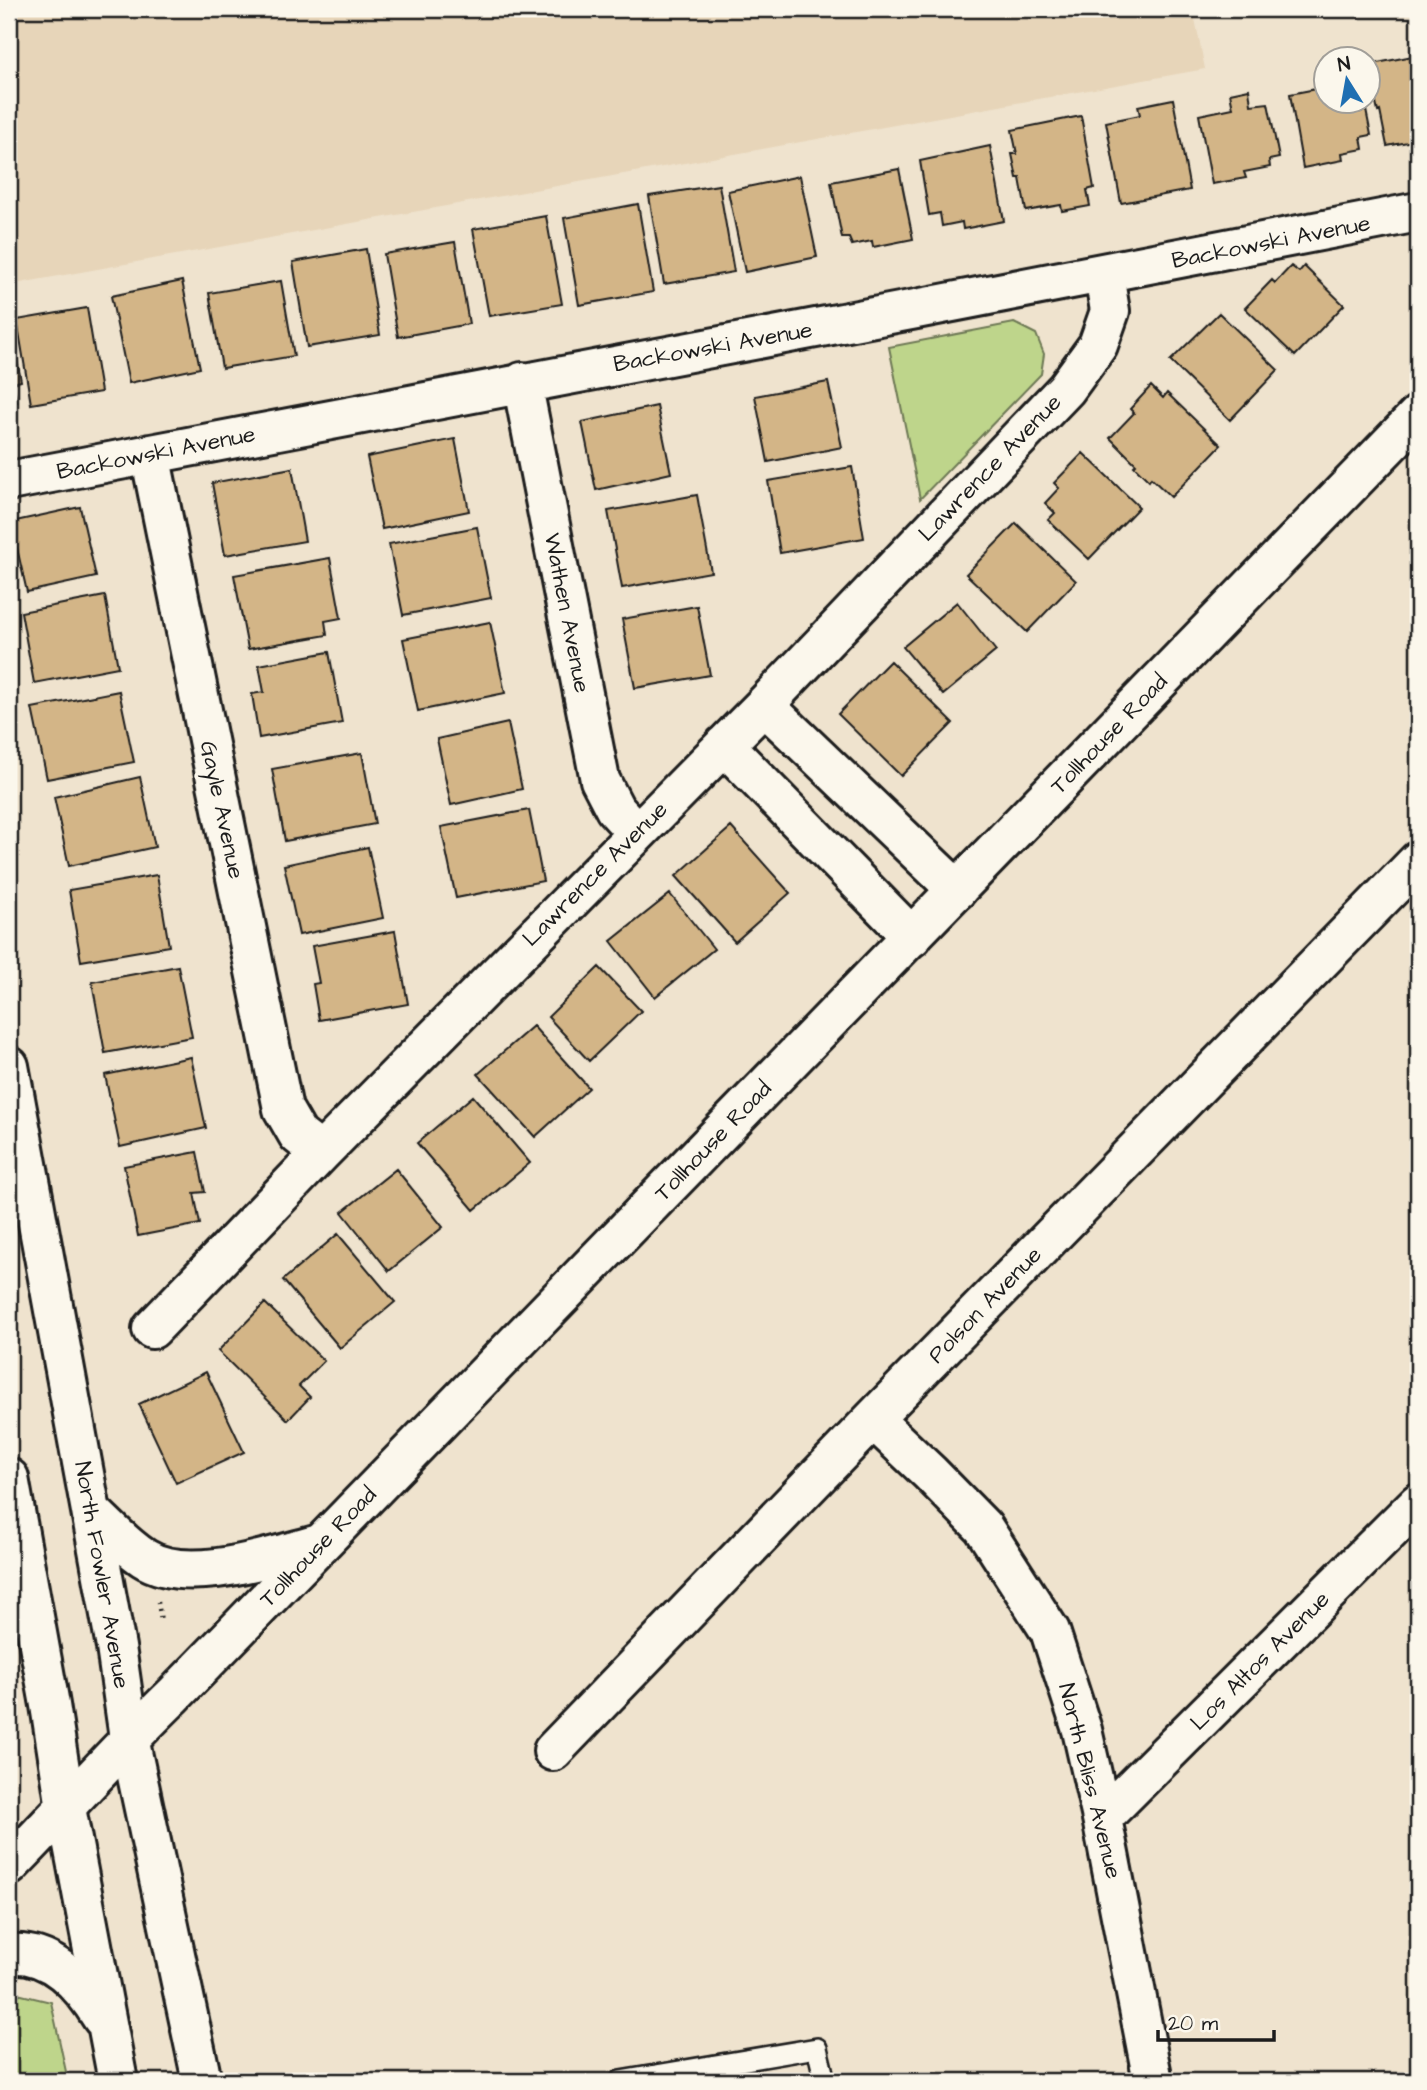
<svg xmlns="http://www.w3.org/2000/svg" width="1427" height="2090" viewBox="0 0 1427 2090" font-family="'Architects Daughter',sans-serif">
<rect width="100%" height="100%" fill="#efe3ce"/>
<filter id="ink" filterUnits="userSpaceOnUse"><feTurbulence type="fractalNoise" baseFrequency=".0143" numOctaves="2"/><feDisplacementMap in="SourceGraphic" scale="14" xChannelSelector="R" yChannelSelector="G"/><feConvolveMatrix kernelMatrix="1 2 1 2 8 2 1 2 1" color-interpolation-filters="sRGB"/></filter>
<g filter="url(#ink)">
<path fill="#e7d5b9" d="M9,9H1193L1205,69L9,285Z"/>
<path fill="#bed58b" stroke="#6d7854" stroke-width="2" d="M1014,323L1036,334L1044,354L1041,374L920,499L889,347Z
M9,1992L51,2002L68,2081H9Z"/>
<path fill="#d3b587" stroke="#1c1c1c" stroke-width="2" d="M1418,55V140L1387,146L1380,111L1378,112L1373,90L1377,89L1372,64Z
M1326,87V102H1358L1359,112L1366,110L1371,135L1361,137L1363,149L1342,153L1343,160L1303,168L1290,94Z
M1249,89L1251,105L1268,103L1279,158L1269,160L1270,167L1244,172L1246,178L1212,184L1199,115L1233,108L1230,93Z
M1173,99L1190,190L1121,203L1106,122L1140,115L1138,106Z
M1081,116L1094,188L1087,190L1090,206L1062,211L1061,205L1026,211L1020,178H1017L1012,154H1017L1012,130Z
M990,146L1004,221L963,229L962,222L942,226L940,213L929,215L920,161Z
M899,169L913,239L873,247L872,241L852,245L849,238H842L831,182Z
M800,176L817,257L745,272L728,191Z
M719,185L734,272L664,284L649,196Z
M638,204L653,292L579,305L564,218Z
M546,216L562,304L489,316L473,229Z
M455,242L469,324L398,337L384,254Z
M366,249L380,335L307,347L293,262Z
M1291,266L1299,272L1304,266L1344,305L1295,356L1245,308L1272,280L1275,283Z
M182,281L200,368L129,383L111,296Z
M281,281L294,356L222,368L209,293Z
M87,308L101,392L31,404L17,320Z
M1219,313L1278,370L1230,420L1170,361Z
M9,316L21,381L13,383L17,402L9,403Z
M828,382L842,447L768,462L755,396Z
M1151,386L1163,398L1167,393L1221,445L1171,497L1151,478L1149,481L1134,466L1136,464L1110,438L1134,413L1130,409Z
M657,406L671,473L596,490L582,422Z
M455,439L469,511L382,529L367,457Z
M1083,453L1139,507L1089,559L1048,520L1055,513L1045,503L1059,488L1054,483Z
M852,467L864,538L780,553L768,481Z
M292,468L305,541L225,555L212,483Z
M697,495L711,572L622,588L608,511Z
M80,507L96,577L27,592L11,522Z
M1016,523L1076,581L1027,632L966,574Z
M477,527L491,598L403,615L389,544Z
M330,558L341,618L325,621L327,635L248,649L234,575Z
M105,596L118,667L34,683L21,612Z
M957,602L996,651L943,695L903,647Z
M697,606L710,675L635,688L622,619Z
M490,622L505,693L418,711L403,639Z
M329,652L342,723L259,738L252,694L264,692L259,665Z
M890,661L953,723L901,776L838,714Z
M119,691L134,762L47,779L32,708Z
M508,723L522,789L451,805L437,739Z
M362,753L375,824L285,841L272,769Z
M140,777L155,847L69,866L54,797Z
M529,810L543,881L456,898L441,827Z
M731,827L790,893L735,942L676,876Z
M368,847L383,918L299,935L284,865Z
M157,875L169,946L81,961L69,890Z
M670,894L714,949L655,997L611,941Z
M395,931L408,1004L319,1020L313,984L319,983L312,946Z
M178,966L192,1037L105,1053L92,982Z
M599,967L641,1011L589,1061L548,1017Z
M533,1026L589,1088L535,1137L478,1074Z
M191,1057L206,1128L120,1147L105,1075Z
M473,1096L530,1163L474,1210L417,1143Z
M197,1152L205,1192L194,1193L200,1224L138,1236L124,1166Z
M396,1169L443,1227L389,1271L342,1212Z
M338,1234L395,1302L340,1348L283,1280Z
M265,1303L324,1361L299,1386L310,1397L288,1420L218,1351Z
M206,1372L244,1452L176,1483L139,1404Z"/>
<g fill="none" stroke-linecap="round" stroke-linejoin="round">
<defs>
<path id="service" d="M620,2081L817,2048L825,2081"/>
<path id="minor" d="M522,382L600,780L615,809L636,832
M150,454L283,1109L298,1135L321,1153
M9,481C478,390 949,305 1418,212
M764,705L957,890
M724,745L912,937
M152,1329L321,1153L764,705L1066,389L1098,345L1110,311L1104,275
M873,1419L930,1473L983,1527L1050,1631L1082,1730L1102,1818L1153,2081
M553,1751L873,1419L1418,861
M1102,1818L1418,1503"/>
<path id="tertiary" d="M9,1866C64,1810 116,1751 173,1696L1418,415"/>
<path id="secondary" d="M9,1066L116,1647L129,1738L202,2081
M9,1478L50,1705L66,1808L118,2081
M91,1511C108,1527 124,1545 144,1558C188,1586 273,1556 320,1544
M9,1954C52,1950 82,1985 102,2018"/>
</defs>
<use href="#service" stroke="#1c1c1c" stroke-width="24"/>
<use href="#minor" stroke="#1c1c1c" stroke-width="44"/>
<use href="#tertiary" stroke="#1c1c1c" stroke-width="44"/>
<use href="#secondary" stroke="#1c1c1c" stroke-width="44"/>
<path stroke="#1c1c1c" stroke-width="4.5" stroke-dasharray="2 5" stroke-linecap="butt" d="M158,1602L161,1621"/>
<use href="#service" stroke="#fbf7ec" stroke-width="19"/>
<use href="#minor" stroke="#fbf7ec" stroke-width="38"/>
<use href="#tertiary" stroke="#fbf7ec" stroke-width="38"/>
<use href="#secondary" stroke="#fbf7ec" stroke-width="38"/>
</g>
</g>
<g text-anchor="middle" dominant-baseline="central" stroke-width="7" stroke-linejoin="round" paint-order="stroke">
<g font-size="23" fill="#1c1c1c" stroke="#fbf7ec">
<text transform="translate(1271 242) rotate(-11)">Backowski Avenue</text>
<text transform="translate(713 347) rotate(-10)">Backowski Avenue</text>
<text transform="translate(156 453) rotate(-11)">Backowski Avenue</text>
<text transform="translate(990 468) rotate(-46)">Lawrence Avenue</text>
<text transform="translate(567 613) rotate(79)">Wathen Avenue</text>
<text transform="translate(1109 734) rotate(-46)">Tollhouse Road</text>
<text transform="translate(222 810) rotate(78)">Gayle Avenue</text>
<text transform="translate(595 874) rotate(-45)">Lawrence Avenue</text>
<text transform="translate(713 1141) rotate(-46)">Tollhouse Road</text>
<text transform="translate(985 1305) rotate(-46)">Polson Avenue</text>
<text transform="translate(318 1547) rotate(-46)">Tollhouse Road</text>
<text transform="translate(102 1575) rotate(80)">North Fowler Avenue</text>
<text transform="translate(1260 1661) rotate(-45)">Los Altos Avenue</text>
<text transform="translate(1090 1781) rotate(76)">North Bliss Avenue</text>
</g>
</g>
<rect width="1427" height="2090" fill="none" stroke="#fbf7ec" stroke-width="35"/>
<rect x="18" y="18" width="1392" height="2055" fill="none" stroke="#1c1c1c" stroke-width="2.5" filter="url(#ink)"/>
<g transform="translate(1347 80) rotate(349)"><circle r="33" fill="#fbf7ec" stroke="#a29f99" stroke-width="2"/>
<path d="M0-5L12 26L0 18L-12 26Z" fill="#1f6fb2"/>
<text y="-10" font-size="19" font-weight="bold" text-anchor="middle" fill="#1c1c1c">N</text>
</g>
<path d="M1158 2030v10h116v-10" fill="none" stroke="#1c1c1c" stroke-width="3.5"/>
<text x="1168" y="2030" font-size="21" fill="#1c1c1c" stroke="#fbf7ec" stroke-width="5" paint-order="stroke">20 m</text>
</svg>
